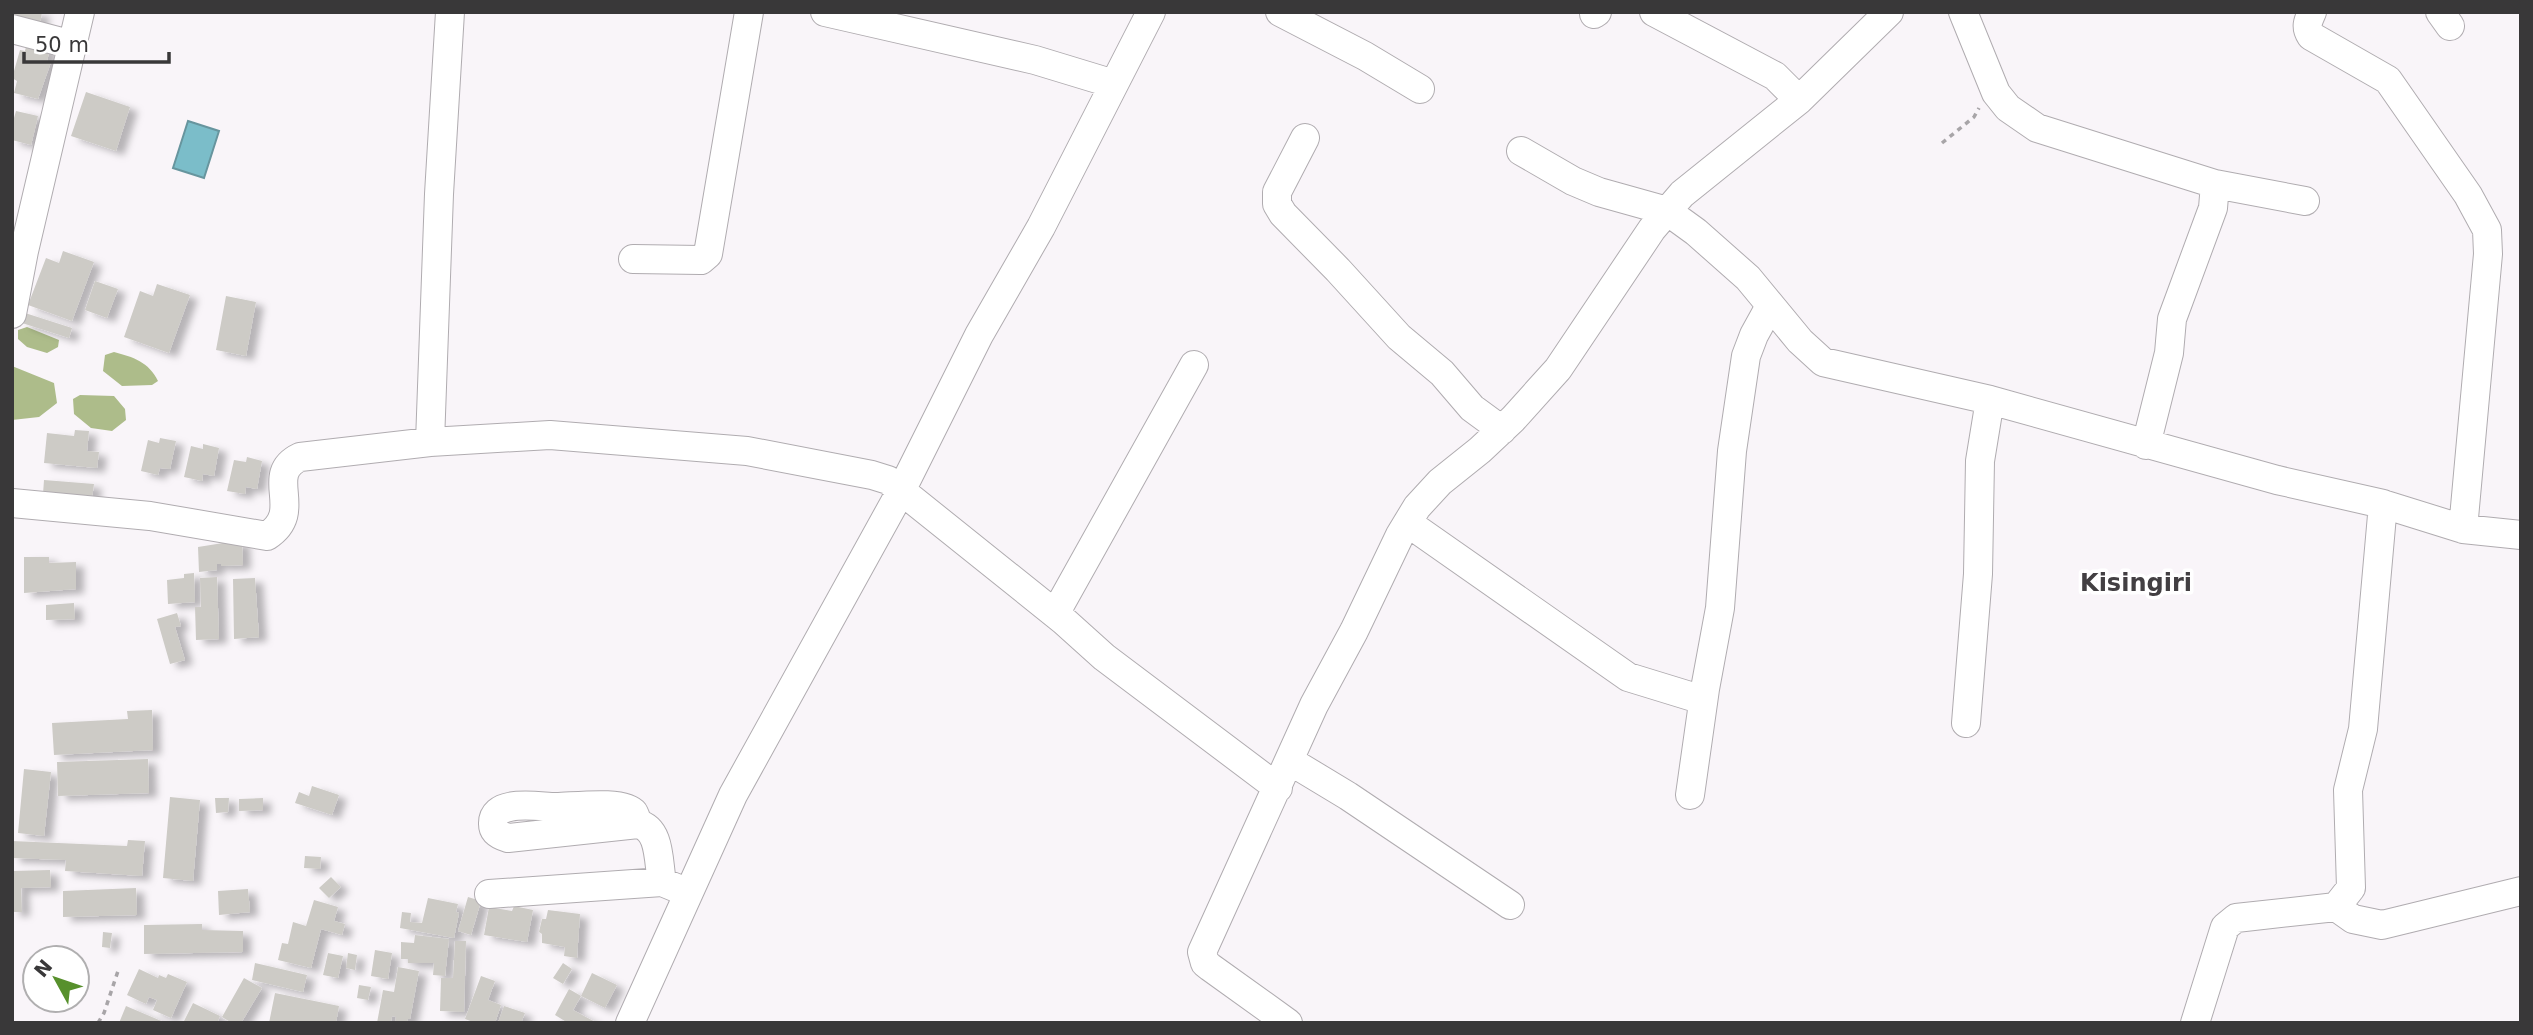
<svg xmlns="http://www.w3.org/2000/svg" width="2533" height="1035" viewBox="0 0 2533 1035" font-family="'DejaVu Sans',sans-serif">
<defs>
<filter id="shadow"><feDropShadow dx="8" dy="4.5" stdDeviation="3.5" flood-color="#0004"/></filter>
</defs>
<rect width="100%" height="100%" fill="#f9f5f9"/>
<path fill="#adbc8a" d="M27,327L59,340L58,347L47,353L27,347L18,339V330Z
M114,352C133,357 149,362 158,381L152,385L122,386L103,371L105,355Z
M12,366L54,383L57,403L39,417L12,420Z
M80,395L114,396L125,409L126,420L112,431L91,428L74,414L73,399Z"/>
<path fill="#7bbdc9" stroke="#67959e" stroke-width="2" d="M188,121L219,131L204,178L173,168Z"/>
<path fill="#cdcbc6" filter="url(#shadow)" d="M14,12H42L40,24L13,17Z
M27,42L50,48L47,61L51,62L38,99L14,93L17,81L12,78L20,50L25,51Z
M86,92L130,107L116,151L71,136Z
M16,111L38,116L31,145L12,140V125Z
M63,251L94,262L72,321L28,305L46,258L59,263Z
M95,281L118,289L107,318L85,310Z
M157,284L190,295L169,353L124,337L140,291L153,296Z
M226,296L256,302L246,356L216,350Z
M25,313L72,328L69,338L22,323Z
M75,430L89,431L87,451L99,452L97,468L44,463L47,433L74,436Z
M160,438L176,441L170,469L160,468L158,475L141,471L148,440L159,443Z
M203,444L219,448L214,476L203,474L202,481L184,477L191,446L203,449Z
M247,457L262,461L257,489L246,487L245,494L227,491L234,460L246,462Z
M44,480L94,484L92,498L43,494Z
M242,540L243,565L221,566V564H217V570L199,572L198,547Z
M24,557H49V563L76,562V589L24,593Z
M194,573L195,602L168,604L167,580L184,578V574Z
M217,577L219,639L196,640L195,607H201L200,578Z
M255,578L259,637L234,639L233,579Z
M74,603L75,619L46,620V605Z
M177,613L181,626L175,627L185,660L170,664L157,619Z
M152,710L153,750L54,755L52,723L128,719L127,711Z
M148,759L149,793L58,796L57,762Z
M24,769L51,772L44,836L18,833Z
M312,786L339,795L332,815L295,803L299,792L309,796Z
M170,797L200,800L193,881L163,878Z
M215,798H229L228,812L216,813Z
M263,798V810L239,811V799Z
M128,840L145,841L142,876L65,871L66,860L12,858V841L127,846Z
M305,856L321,857L320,869L304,868Z
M50,870L51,887L21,888L22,912H12V871Z
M331,877L341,887L329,898L319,888Z
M136,888L137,915L63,917V891Z
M248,889L250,912L219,915L218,891Z
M468,897L481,901L471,935L458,931Z
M428,898L458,904L456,912L459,913L454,938L400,928L402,912L411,913L410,922L422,923Z
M314,900L338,907L334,921L345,924L342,935L321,929L311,968L278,960L282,943L288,944L293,922L306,926Z
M514,906L533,910L527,942L484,935L489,907L512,911Z
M548,910L580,914L577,958L564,956L565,947L542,943V934L539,932L542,919H546Z
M202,924V930L243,931V952L144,954V925Z
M103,932L112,933L110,948L102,947Z
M415,935L449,939L445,976L433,975L434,963H408V959H401V942L414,943Z
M455,941H466L464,1012L440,1011L441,978H453Z
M375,950L392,953L388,979L371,976Z
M328,953L343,956L338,978L323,975Z
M348,953L357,955L355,970L346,968Z
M255,963L307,975L303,992L252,980Z
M563,963L572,969L563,984L553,978Z
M398,967L419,971L410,1019H408L407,1023H395L396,1017L392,1016L391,1023H377L383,990L394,992Z
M139,969L158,978L159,975L166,978L168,974L187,982L171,1018L153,1010L157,1000L149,997L146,1004L127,995Z
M592,973L617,985L605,1008L581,996L573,1010L597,1023H568L555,1015L569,989L581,996Z
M481,976L495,981L488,1000L501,1005L495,1023H476L465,1019Z
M244,978L262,988L241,1023H232L222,1017Z
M359,985L371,987L368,1000L357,998Z
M275,993L339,1006L336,1023H269Z
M193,1003L220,1016L217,1023H183Z
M126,1006L166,1023H119Z
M504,1006L525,1013L521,1023H498Z"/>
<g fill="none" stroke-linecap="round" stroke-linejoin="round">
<defs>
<path id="minor" d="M825,12L1035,60L1114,84
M1280,12L1365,56L1420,89
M1654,12L1775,76L1799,100
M1963,12L1996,93L2008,108L2037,128L2215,184
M2312,12C2308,21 2305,27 2311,36L2388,80L2468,195L2487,230L2488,254L2463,529
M2440,12L2450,26
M1594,14L1597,12
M12,29L73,45
M1305,138L1277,192V204L1283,214L1338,270L1399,337L1442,373L1472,408L1502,430
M1521,151L1573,181L1599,192L1667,211L1696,232L1748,278L1800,341L1823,362L1990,400L2277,480L2383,504L2463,529L2521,535
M633,259L701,260L708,254L749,12
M12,314L24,251L80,12
M430,442L439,194L450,12
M2146,445L2169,353L2172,319L2213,208L2215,184L2305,201
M12,503L150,516L267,536C306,511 262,475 300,457L430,442L550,435L747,451L872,475L888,480L1064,621L1104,657L1278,788
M1408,523L1628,677L1703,700
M1055,614L1194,365
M1966,723L1978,574L1980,461L1990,400
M1290,761L1348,796L1510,905
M1690,795L1705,689L1720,608L1732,451L1746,356L1754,335L1770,306
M556,807C539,807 492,798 493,824C493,833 501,836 508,838L638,824C661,829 658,862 662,882
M557,826L556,807C572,807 624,800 634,813C635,814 637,822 638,824
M489,894L662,882L679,889
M2336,907L2353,919L2382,925L2521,891
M630,1023L733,795L901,491L979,335L1041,227L1151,12
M1288,1023L1210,967L1205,963L1202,952L1314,705L1354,631L1400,535L1417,507L1440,482L1480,450L1513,419L1558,369L1652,229L1682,194L1799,100L1889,12
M2195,1023L2225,927L2236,918L2336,907L2351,888L2348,790L2363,729L2383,504"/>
</defs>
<use href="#minor" stroke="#b0acb0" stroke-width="30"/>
<path stroke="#a8a5a8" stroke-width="3.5" stroke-dasharray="5 5" stroke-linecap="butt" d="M1942,143L1974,117L1979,108
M98,1023L104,1013L119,968"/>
<use href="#minor" stroke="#fff" stroke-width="28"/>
</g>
<g text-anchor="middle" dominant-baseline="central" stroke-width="7" stroke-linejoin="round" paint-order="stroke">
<g font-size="24" font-weight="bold" fill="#423f42" stroke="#fff">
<text x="2136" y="583">Kisingiri</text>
</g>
</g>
<rect width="2533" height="1035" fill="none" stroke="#393839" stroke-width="28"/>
<g transform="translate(56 979) rotate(310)"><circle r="33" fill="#ffffff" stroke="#b0afb0" stroke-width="2"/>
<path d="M0-5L12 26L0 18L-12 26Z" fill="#57902c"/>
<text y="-10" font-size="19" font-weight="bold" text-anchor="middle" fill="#393839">N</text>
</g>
<path d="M24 52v10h145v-10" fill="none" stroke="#393839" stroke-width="3.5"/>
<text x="35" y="52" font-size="21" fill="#393839" stroke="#ffffff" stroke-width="5" paint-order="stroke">50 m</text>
</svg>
